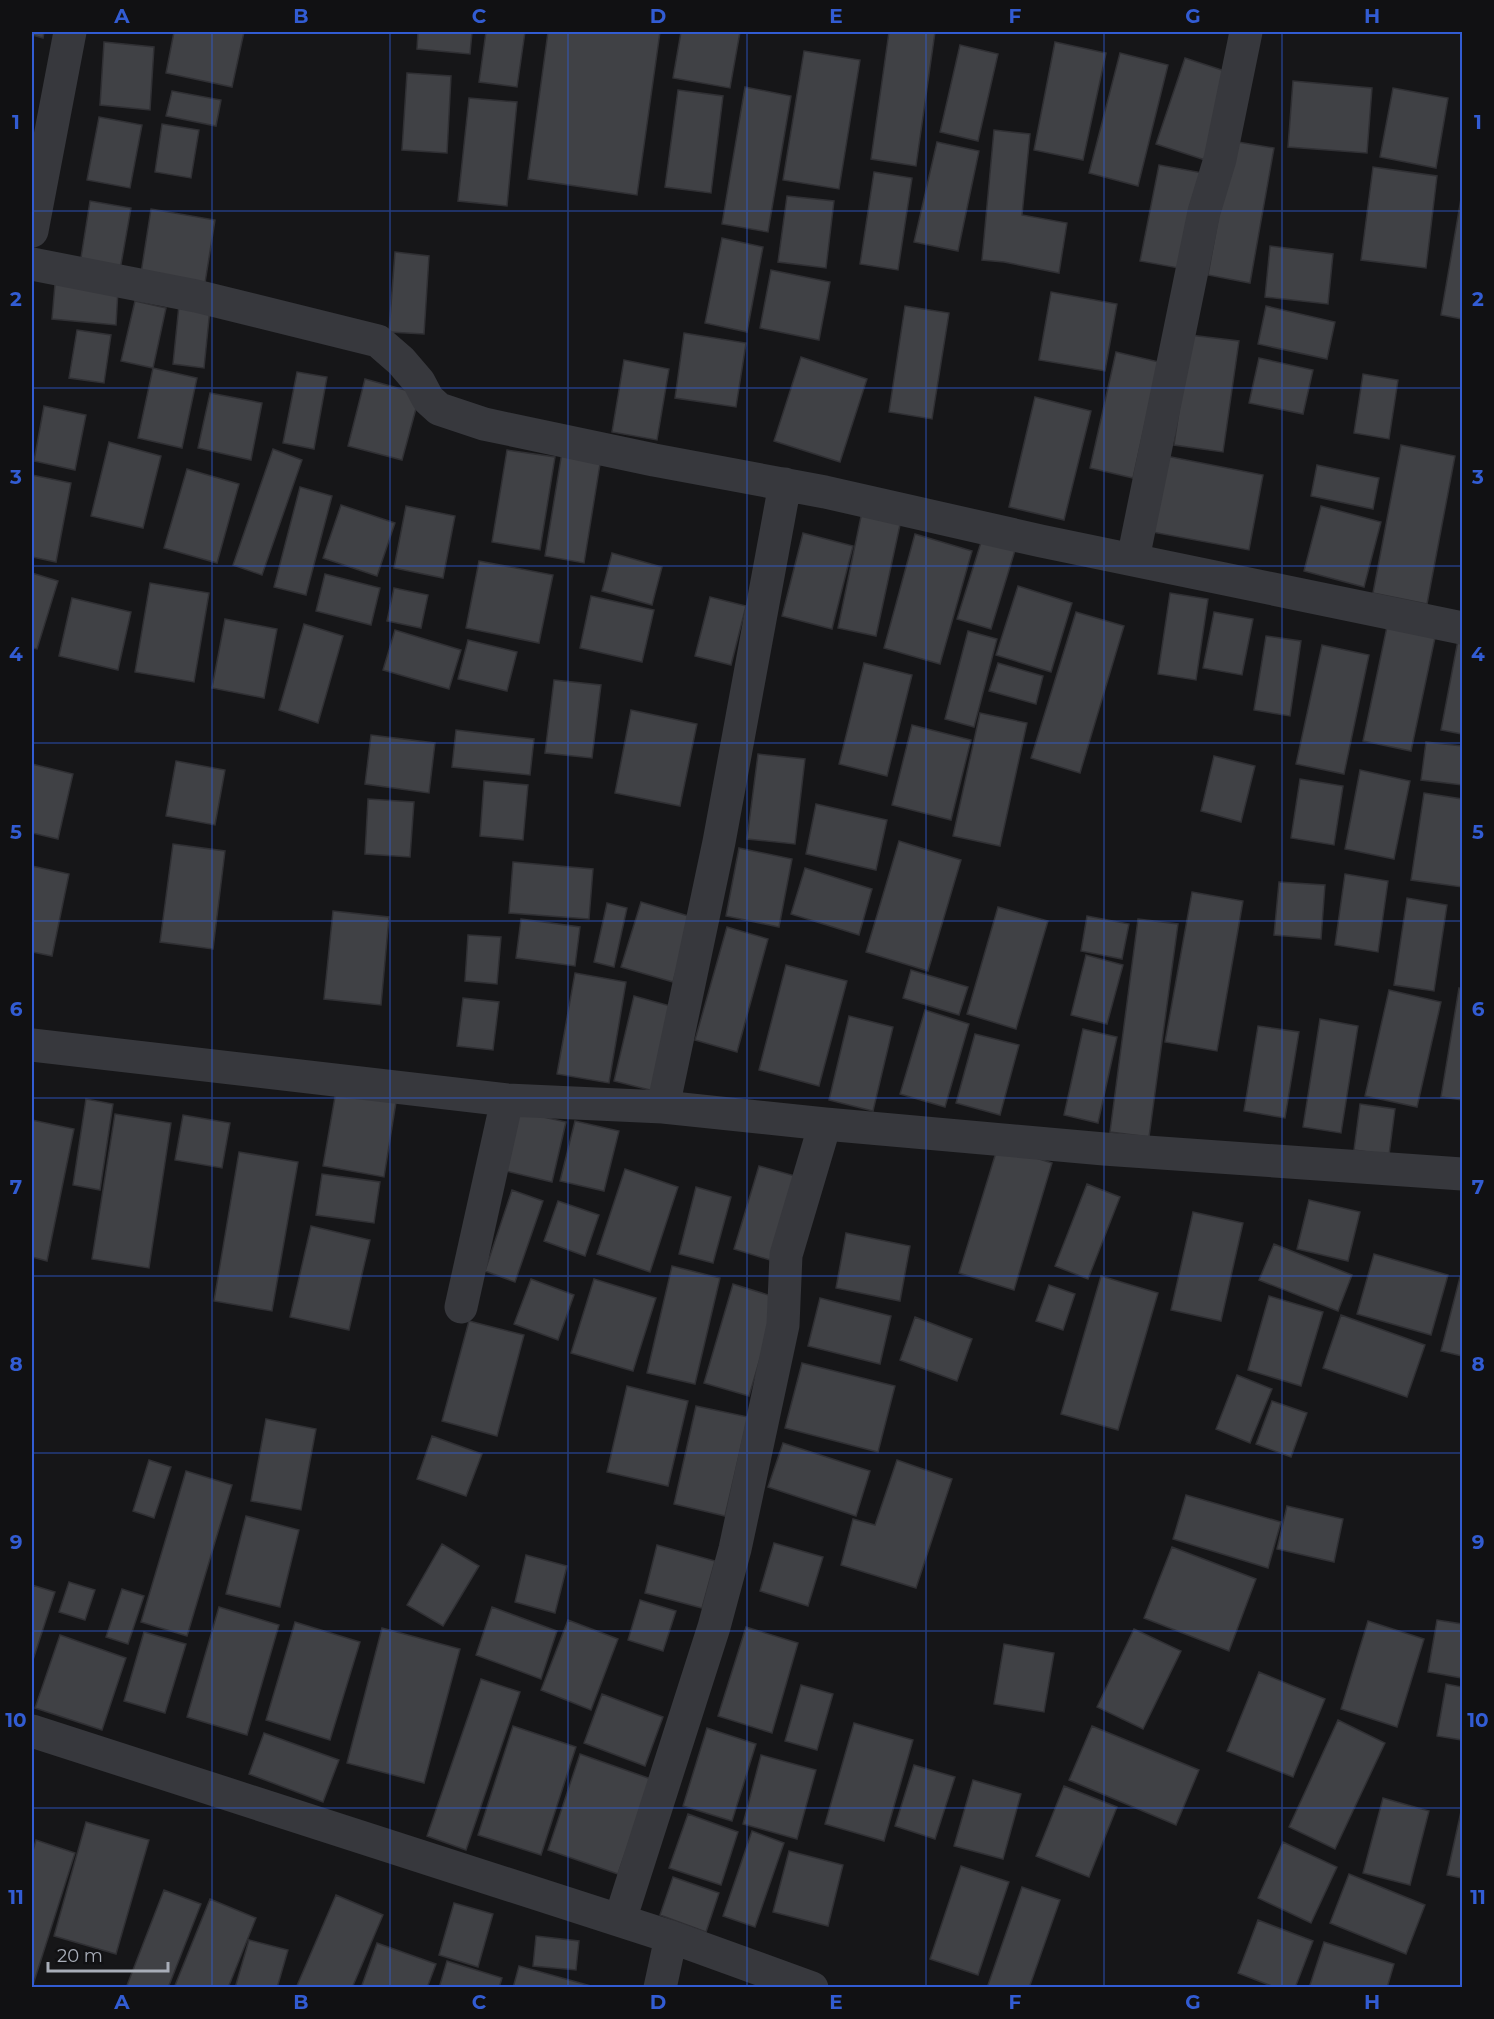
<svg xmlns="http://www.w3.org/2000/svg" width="1494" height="2019" viewBox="0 0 1494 2019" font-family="Montserrat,sans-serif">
<rect width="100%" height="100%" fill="#161618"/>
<path fill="#404145" stroke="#303034" stroke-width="1.5" d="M32,32H44L43,38L32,35Z
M174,32H244L232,87L166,73Z
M418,32H472L470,54L417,49Z
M486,32H525L517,87L479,82Z
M548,32H660L637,195L528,179Z
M681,32H740L730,88L673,78Z
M889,32H935L916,166L871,159Z
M104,42L154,47L150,110L100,105Z
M1055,42L1106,53L1083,160L1034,150Z
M960,45L998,54L978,141L940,132Z
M804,51L860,60L839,189L783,180Z
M1120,53L1168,65L1138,186L1089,173Z
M1185,58L1234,74L1205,160L1156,144Z
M407,73L451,76L447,153L402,150Z
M1293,81L1372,88L1367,153L1288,147Z
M745,87L791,96L768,232L722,224Z
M1393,88L1448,98L1436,168L1380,157Z
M678,90L723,96L711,193L665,187Z
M172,91L221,100L216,126L166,116Z
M469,98L517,102L507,206L458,201Z
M99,117L142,125L130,188L87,180Z
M162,124L199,130L191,178L155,172Z
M994,130L1030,134L1022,215L1067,223L1059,273L1004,262L982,260Z
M1232,141L1274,148L1250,283L1208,275Z
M937,142L979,151L958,251L914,242Z
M1159,165L1203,173L1184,269L1140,261Z
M1373,167L1437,176L1426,268L1361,260Z
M874,172L912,178L898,270L860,264Z
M1462,193V319L1441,315Z
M787,196L834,201L826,268L778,262Z
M90,201L131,208L120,270L80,264Z
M151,209L215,220L205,283L141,273Z
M722,238L763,247L747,332L705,323Z
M1270,246L1333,254L1328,304L1265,297Z
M395,252L429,256L424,334L389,332Z
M771,270L830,282L819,340L760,328Z
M55,284L118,290L116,325L52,319Z
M1051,292L1117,304L1105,371L1039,360Z
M135,301L166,308L153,368L121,361Z
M179,305L210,309L204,368L173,364Z
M905,306L949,313L932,419L889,412Z
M1266,306L1335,322L1327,359L1258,344Z
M77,330L111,335L104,383L69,378Z
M684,333L746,343L736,407L675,398Z
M1190,335L1239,341L1223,452L1174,445Z
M1116,352L1159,362L1133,478L1090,468Z
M801,357L867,379L840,462L774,441Z
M1259,358L1313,370L1303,414L1249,403Z
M624,360L669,369L657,440L612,432Z
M153,368L197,378L182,448L138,438Z
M297,372L327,377L314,449L283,443Z
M1363,374L1398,380L1389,439L1354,433Z
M365,379L420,394L402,460L348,446Z
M210,393L262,403L251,460L198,448Z
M1035,397L1091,411L1064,520L1009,507Z
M44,406L86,415L75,470L34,461Z
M109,442L161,456L143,528L91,516Z
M1401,445L1455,456L1427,604L1373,593Z
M273,449L302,460L262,575L233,565Z
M507,450L555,457L540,550L492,542Z
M562,452L601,458L584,563L545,556Z
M1166,456L1263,475L1249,550L1152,532Z
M1317,465L1379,478L1373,509L1311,496Z
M187,469L239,484L217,563L164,548Z
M32,475L71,483L56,562L32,557Z
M300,487L332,496L306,595L274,587Z
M864,502L903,511L876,636L838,628Z
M341,505L395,523L377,576L323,558Z
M406,506L455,516L443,578L394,568Z
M1321,506L1381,522L1364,587L1304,571Z
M803,533L853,546L832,629L782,616Z
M915,534L972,551L940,664L884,648Z
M983,536L1016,547L991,629L957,619Z
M612,553L662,567L652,605L602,591Z
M479,561L553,575L539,643L466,628Z
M32,573L58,581L37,649L32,648Z
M325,574L380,588L371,625L316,611Z
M150,583L209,593L194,682L135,672Z
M1018,586L1072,603L1051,672L996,655Z
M394,588L428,595L421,628L387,621Z
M1170,593L1208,599L1196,680L1158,674Z
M591,596L654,610L642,662L580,648Z
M710,597L746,606L731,665L695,656Z
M72,598L131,612L118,670L59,656Z
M1076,612L1124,626L1080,773L1031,758Z
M1214,612L1253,619L1242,675L1203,668Z
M225,619L277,629L264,698L212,688Z
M1388,622L1436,633L1411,751L1363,741Z
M304,624L343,636L318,723L279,710Z
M395,630L461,650L449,689L383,670Z
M968,631L997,639L974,727L945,719Z
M1459,635H1462V734L1441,730Z
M1266,636L1301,641L1290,716L1254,710Z
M468,640L517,652L507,691L458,679Z
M1322,645L1369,655L1344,774L1296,764Z
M864,663L912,675L887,776L839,764Z
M998,663L1043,676L1036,704L989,691Z
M554,680L601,685L592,758L545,753Z
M631,710L697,724L680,806L615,793Z
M980,713L1027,723L1000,846L953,836Z
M912,725L971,740L951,820L892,805Z
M456,730L534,739L530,775L452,767Z
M371,735L435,743L429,793L365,784Z
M1426,742L1462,746V785L1421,780Z
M758,754L805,759L795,844L747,839Z
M1214,756L1255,766L1241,822L1201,811Z
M176,761L225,770L215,825L166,816Z
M32,764L73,774L58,839L32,833Z
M1360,770L1410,781L1394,859L1345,849Z
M1300,779L1343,786L1334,845L1291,838Z
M484,781L528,785L523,840L480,836Z
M1424,793L1462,799V887L1411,880Z
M368,799L414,802L410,857L365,854Z
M816,804L887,820L876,870L806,854Z
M899,841L961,860L928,971L866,952Z
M173,844L225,851L213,949L160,942Z
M739,848L792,859L779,927L726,916Z
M513,862L593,869L589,919L509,913Z
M32,866L69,874L52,956L32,952Z
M805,868L872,889L859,935L791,914Z
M1345,874L1388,881L1378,952L1335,945Z
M1279,882L1325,885L1321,939L1274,935Z
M1192,892L1243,901L1217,1051L1165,1042Z
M1407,898L1447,905L1434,991L1394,985Z
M641,902L692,917L673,982L621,967Z
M607,903L627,908L614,967L594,962Z
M998,907L1048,921L1016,1029L967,1014Z
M333,911L389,917L381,1005L324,999Z
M1087,916L1129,924L1122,959L1081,951Z
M521,919L580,927L575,966L516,958Z
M1138,919L1178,924L1149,1137L1110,1132Z
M727,927L768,939L737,1052L695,1040Z
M468,935L501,937L497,984L465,981Z
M1086,955L1123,965L1107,1024L1071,1015Z
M786,965L847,981L819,1086L759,1070Z
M911,970L968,987L959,1015L903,998Z
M575,973L626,982L609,1083L557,1074Z
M1459,988L1462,989V1100L1441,1097Z
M1389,990L1441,1002L1417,1107L1365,1096Z
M634,996L674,1007L654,1091L614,1081Z
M463,998L499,1002L493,1050L457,1046Z
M925,1010L969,1024L945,1107L900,1094Z
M849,1016L893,1027L873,1111L829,1100Z
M1320,1019L1358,1026L1341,1133L1303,1127Z
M1258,1026L1299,1032L1285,1118L1244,1111Z
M1083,1029L1117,1037L1098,1123L1064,1115Z
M975,1034L1019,1045L1000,1115L956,1103Z
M337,1085L397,1096L384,1177L323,1166Z
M86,1099L113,1104L100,1190L73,1185Z
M1360,1104L1395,1109L1389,1155L1354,1150Z
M516,1111L566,1122L552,1182L502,1170Z
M115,1114L171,1123L149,1268L92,1259Z
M183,1115L230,1123L222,1168L175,1160Z
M32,1120L74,1129L47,1261L32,1257Z
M575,1121L619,1131L604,1191L560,1181Z
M998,1146L1052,1163L1014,1290L959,1273Z
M239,1152L298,1162L272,1311L214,1301Z
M759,1166L795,1176L770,1260L734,1249Z
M625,1169L678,1187L650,1272L597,1254Z
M322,1174L380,1182L374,1223L316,1215Z
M1087,1184L1120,1197L1088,1279L1055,1266Z
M696,1187L731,1197L713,1263L679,1254Z
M512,1190L543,1201L515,1282L485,1271Z
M1309,1200L1360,1212L1348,1261L1297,1249Z
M558,1201L599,1215L585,1256L544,1241Z
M1193,1212L1243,1223L1221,1321L1171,1310Z
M311,1226L370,1240L349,1330L290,1317Z
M846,1233L910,1246L900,1301L836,1288Z
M1274,1244L1352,1275L1338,1311L1259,1280Z
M1374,1254L1448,1275L1431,1335L1357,1314Z
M672,1266L720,1278L695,1384L647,1373Z
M1101,1276L1158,1293L1118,1430L1061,1414Z
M1460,1277L1462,1278V1356L1441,1351Z
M531,1279L574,1295L558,1340L514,1324Z
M594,1279L656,1298L633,1371L571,1353Z
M733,1284L778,1298L749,1396L704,1383Z
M1049,1285L1075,1294L1063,1330L1036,1321Z
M1269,1296L1323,1312L1301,1386L1248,1370Z
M820,1298L891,1316L880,1364L808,1346Z
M1341,1315L1425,1345L1407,1397L1323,1368Z
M915,1317L972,1339L957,1381L900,1360Z
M469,1321L524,1335L497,1436L442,1421Z
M802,1363L895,1386L878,1452L785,1428Z
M1237,1375L1272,1389L1250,1443L1216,1429Z
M627,1386L688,1401L668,1486L607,1472Z
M1272,1401L1307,1413L1291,1457L1256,1444Z
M696,1406L748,1417L725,1516L674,1504Z
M266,1419L316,1429L301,1510L251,1501Z
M432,1436L482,1454L466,1496L417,1479Z
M783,1443L870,1471L856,1516L768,1487Z
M149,1460L171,1467L154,1518L133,1511Z
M897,1460L952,1479L916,1588L841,1565L853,1519L875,1525Z
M186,1471L232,1485L187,1636L141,1622Z
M1186,1495L1281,1522L1268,1568L1173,1539Z
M1287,1506L1343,1519L1334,1562L1277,1549Z
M246,1516L299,1530L280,1607L226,1594Z
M774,1543L823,1557L808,1606L760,1591Z
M442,1544L479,1566L443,1626L407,1605Z
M657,1545L715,1561L702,1608L645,1593Z
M1172,1547L1256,1579L1229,1651L1144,1618Z
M526,1555L567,1566L555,1613L515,1602Z
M69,1582L95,1590L85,1620L59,1612Z
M32,1585L55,1592L32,1663Z
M122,1589L144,1596L128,1644L106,1637Z
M640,1600L676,1611L663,1651L628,1640Z
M219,1607L279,1625L247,1735L187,1717Z
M492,1607L557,1631L541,1679L476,1655Z
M568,1620L618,1639L591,1710L541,1690Z
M1437,1620L1462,1624V1678L1428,1672Z
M1368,1621L1424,1639L1397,1727L1341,1709Z
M295,1622L360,1642L330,1740L266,1720Z
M746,1627L798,1643L772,1733L718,1716Z
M382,1628L460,1649L424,1783L347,1763Z
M1134,1629L1181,1651L1143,1729L1097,1707Z
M144,1632L186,1644L165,1713L124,1701Z
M60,1635L126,1658L102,1730L35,1708Z
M1004,1644L1054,1653L1044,1712L994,1704Z
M1259,1672L1325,1699L1293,1777L1227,1751Z
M481,1679L520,1692L466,1850L427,1836Z
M1446,1684L1462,1687V1740L1437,1736Z
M801,1685L833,1694L817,1750L785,1741Z
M602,1694L663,1717L645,1766L584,1743Z
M1338,1720L1385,1743L1335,1849L1289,1827Z
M854,1723L913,1740L884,1841L825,1824Z
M513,1726L576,1747L541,1855L478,1835Z
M1092,1726L1199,1770L1176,1825L1069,1780Z
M707,1728L756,1744L732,1821L683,1806Z
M264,1733L339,1760L323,1802L249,1774Z
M580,1754L651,1779L618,1874L548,1850Z
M761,1755L816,1770L797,1839L743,1824Z
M914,1765L955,1777L935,1839L895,1826Z
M973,1780L1021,1794L1003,1859L954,1846Z
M1064,1786L1117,1807L1089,1877L1036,1856Z
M1383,1798L1429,1811L1410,1885L1363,1873Z
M1462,1807V1878L1447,1875Z
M688,1814L738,1832L721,1885L669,1868Z
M86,1822L149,1840L116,1954L54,1936Z
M752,1831L784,1843L755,1927L723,1916Z
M36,1840L75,1853L32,1988V1854Z
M1283,1842L1337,1867L1311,1923L1258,1898Z
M789,1851L843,1865L828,1926L773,1912Z
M961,1866L1009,1882L978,1975L930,1959Z
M1349,1874L1425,1905L1406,1954L1330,1923Z
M673,1877L719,1893L706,1932L660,1915Z
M1022,1887L1060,1900L1029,1988H987Z
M164,1890L201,1904L168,1988H126Z
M336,1895L383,1915L352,1988H296Z
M210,1899L256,1918L228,1988H174Z
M454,1903L493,1914L478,1967L439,1955Z
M1258,1920L1313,1941L1295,1988H1277L1238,1973Z
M536,1936L579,1941L576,1970L533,1966Z
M249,1940L288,1950L277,1988H235Z
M1324,1942L1394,1964L1387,1988H1309Z
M377,1943L436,1964L427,1988H361Z
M447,1961L502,1978L499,1988H439Z
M519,1966L591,1986L590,1988H513Z"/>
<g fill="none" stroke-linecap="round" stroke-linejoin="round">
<path stroke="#37383d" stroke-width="33" d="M32,231L70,32
M32,264L196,296L378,341L401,361L419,382L428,399L439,409L484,424L654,460L825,492L1041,541L1462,628
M1133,559L1204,212L1220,159L1246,32
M32,1045L507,1100L663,1107L825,1124L1104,1149L1462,1174
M663,1107L719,842L785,484
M461,1307L507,1100
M32,1731L671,1937L812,1988
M620,1920L714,1627L735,1549L783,1325L786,1255L825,1124
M660,1988L671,1937"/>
</g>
<path fill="none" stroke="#325cd3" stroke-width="1.5" stroke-opacity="0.55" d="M212,32V1988M390,32V1988M568,32V1988M747,32V1988M926,32V1988M1104,32V1988M1282,32V1988M32,211H1462M32,388H1462M32,566H1462M32,743H1462M32,921H1462M32,1098H1462M32,1276H1462M32,1453H1462M32,1631H1462M32,1808H1462"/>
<rect width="1494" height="2019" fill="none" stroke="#111113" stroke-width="66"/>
<path d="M48 1962v9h120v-9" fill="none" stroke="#a8adb8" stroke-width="3"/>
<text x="57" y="1962" font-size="18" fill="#a8adb8" stroke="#111113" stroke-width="4.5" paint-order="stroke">20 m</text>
<rect x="33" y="33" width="1428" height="1953" fill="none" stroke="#325cd3" stroke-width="2"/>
<g font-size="20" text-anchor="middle" font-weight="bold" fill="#325cd3">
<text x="122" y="23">A</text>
<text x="301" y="23">B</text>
<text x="479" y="23">C</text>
<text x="658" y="23">D</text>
<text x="836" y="23">E</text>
<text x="1015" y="23">F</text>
<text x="1193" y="23">G</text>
<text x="1372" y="23">H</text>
<text x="16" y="129">1</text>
<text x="1478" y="129">1</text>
<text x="16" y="306">2</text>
<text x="1478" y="306">2</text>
<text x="16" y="484">3</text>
<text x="1478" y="484">3</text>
<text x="16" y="661">4</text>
<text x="1478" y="661">4</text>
<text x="16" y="839">5</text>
<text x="1478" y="839">5</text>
<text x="16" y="1016">6</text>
<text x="1478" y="1016">6</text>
<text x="16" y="1194">7</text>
<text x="1478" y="1194">7</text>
<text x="16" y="1371">8</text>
<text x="1478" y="1371">8</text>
<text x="16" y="1549">9</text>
<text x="1478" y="1549">9</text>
<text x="16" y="1727">10</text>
<text x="1478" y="1727">10</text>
<text x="16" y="1904">11</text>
<text x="1478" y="1904">11</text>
<text x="122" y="2009">A</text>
<text x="301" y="2009">B</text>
<text x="479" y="2009">C</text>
<text x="658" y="2009">D</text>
<text x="836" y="2009">E</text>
<text x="1015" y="2009">F</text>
<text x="1193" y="2009">G</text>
<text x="1372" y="2009">H</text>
</g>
</svg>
